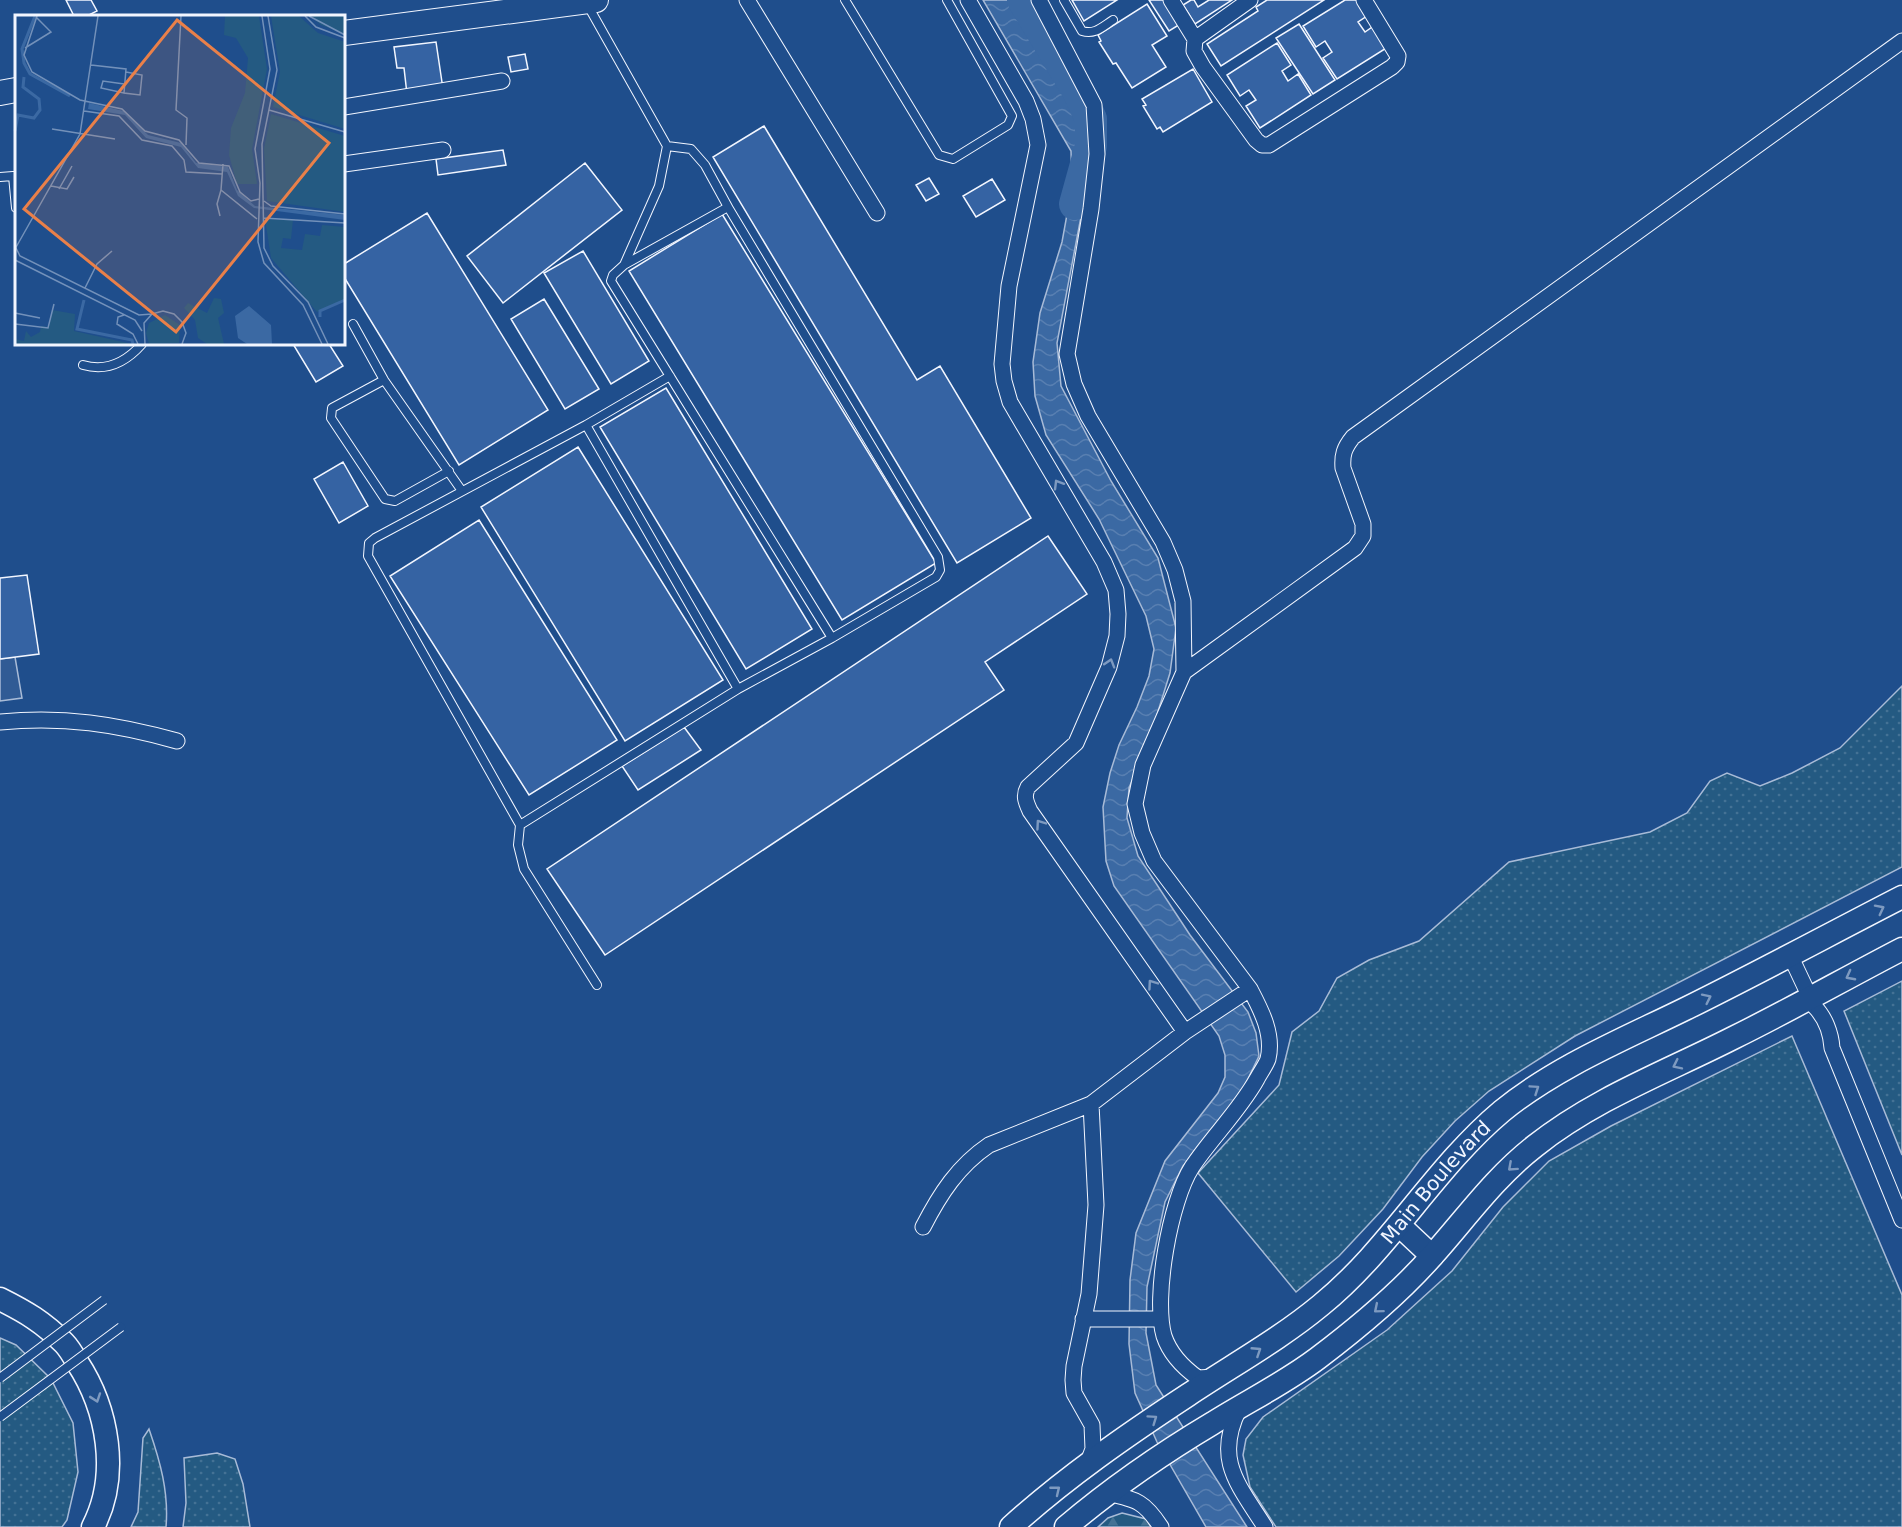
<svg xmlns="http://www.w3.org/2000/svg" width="1902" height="1527" viewBox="0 0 1902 1527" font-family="'DejaVu Sans',sans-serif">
<defs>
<pattern id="grass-dots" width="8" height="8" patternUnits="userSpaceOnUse" patternTransform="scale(1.5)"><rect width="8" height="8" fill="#245a82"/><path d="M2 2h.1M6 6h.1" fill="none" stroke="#447295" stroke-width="1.8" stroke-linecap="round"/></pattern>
<pattern id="forest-firs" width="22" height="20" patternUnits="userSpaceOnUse" patternTransform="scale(1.5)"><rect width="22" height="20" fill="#245a82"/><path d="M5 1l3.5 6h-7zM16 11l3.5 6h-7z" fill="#447295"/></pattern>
<pattern id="water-waves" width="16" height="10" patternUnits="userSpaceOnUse" patternTransform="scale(1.5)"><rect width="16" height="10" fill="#3b69a3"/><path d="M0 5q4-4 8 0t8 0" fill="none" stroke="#587fb1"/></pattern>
</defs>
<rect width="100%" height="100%" fill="#1f4e8c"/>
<path fill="url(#grass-dots)" stroke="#a8bbd7" stroke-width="1.5" d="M1902,686V867L1575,1036L1489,1091L1455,1121L1422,1157L1383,1209L1339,1256L1296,1292L1198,1173L1279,1085L1292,1032L1319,1011L1337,978L1369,960L1419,941L1509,862L1650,832L1687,813L1710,781L1727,773L1760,786L1792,773L1840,748Z
M1902,981V1155L1844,1011Z
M1792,1036L1902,1295V1527H1276L1250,1487L1243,1455L1246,1439L1263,1417L1387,1330L1452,1271L1503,1207L1549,1161L1611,1126Z
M0,1338L16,1345L51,1379L73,1423L78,1472L67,1520L62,1527H0Z
M149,1429C160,1461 169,1492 166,1527H131L138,1512L143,1438Z
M217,1453L235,1459L243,1484L250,1527H183L186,1503L184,1458Z"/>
<path fill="url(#forest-firs)" stroke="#a8bbd7" stroke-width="1.5" d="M1122,1513L1146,1519L1151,1527H1098L1108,1518Z"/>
<path fill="#305b95" stroke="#a8bbd7" stroke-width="1.5" d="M15,657L22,698L0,701V659Z"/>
<path fill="url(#water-waves)" stroke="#a8bbd7" stroke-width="1.5" d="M983,0H1032L1054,41L1085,126L1087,185L1057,343L1061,386L1111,481L1158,558L1176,628L1170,673L1150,737L1129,788L1127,818L1138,856L1190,935L1248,1012L1256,1033L1259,1056L1244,1087L1227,1113L1183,1166L1165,1202L1147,1287L1146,1333L1156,1385L1247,1527H1206L1157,1442L1135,1393L1129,1344L1130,1280L1136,1233L1165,1161L1218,1093L1225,1077V1055L1219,1036L1114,886L1106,861L1103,807L1110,773L1119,745L1137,707L1149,676L1154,649L1146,616L1099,519L1046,435L1035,396L1033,362L1040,313L1062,242L1072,187L1071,151Z"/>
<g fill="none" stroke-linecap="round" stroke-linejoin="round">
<path stroke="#3b69a3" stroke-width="32" d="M1023,0L1078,91L1091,119V146L1075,204"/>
</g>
<path fill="#3563a3" stroke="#f2f6ff" stroke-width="1.5" d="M66,0H91L97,11L87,16H74Z
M1072,0H1117L1084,21Z
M1149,0H1167L1182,23L1169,31Z
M1191,0H1194L1198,7L1209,0H1232L1195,24L1183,5Z
M1267,0H1324L1221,66L1207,44L1258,11L1256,7Z
M1345,0H1357L1367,16L1358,22L1365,32L1375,25L1388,47L1337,79L1323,58L1332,52L1325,41L1316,47L1303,26Z
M1147,4L1167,36L1152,45L1166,67L1132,88L1116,63L1113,64L1099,42L1101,41L1098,35Z
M1299,24L1335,80L1313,94L1276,38Z
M436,42L443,89L407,94L404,68H397L394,47Z
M1277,43L1291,65L1282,71L1288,81L1298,74L1311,95L1260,128L1246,106L1256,100L1249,90L1240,96L1227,75Z
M525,54L528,69L511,72L508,57Z
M1193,69L1212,102L1163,132L1160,127L1157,129L1143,106L1146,105L1142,99Z
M764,126L917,380L940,366L1031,518L957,563L713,157Z
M503,150L506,165L438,175L436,159Z
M585,163L622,210L503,303L467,256Z
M929,178L939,194L926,201L916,185Z
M992,179L1005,200L976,217L963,196Z
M427,213L548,410L459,465L344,277V264Z
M722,214L936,563L842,620L629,271Z
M583,251L649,361L611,384L544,273Z
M544,299L599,389L565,409L511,319Z
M293,344H329L343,366L316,382Z
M666,388L812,629L746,669L600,427Z
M578,447L723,680L625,741L481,507Z
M343,462L368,506L339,523L314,479Z
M479,520L617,740L529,795L390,576Z
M1048,536L1087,594L985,662L1004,690L605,955L547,869Z
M27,575L39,654L0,659V578Z
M684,727L701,750L638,790L622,766Z"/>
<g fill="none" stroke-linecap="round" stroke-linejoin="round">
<defs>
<path id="service" d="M845,0L939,155L953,159L1008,125L1012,116L947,0
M1064,0L1082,31C1095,35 1102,27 1113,20
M587,4L667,146L659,186L624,265L613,275L611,281L832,638L738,689L520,825L518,845L524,869L597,985
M667,146L691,149L705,165L728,207
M16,176H13L16,208
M0,177L13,176
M624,265L728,207L938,557L940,570L936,577L832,638
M353,324L384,380L462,491
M83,365C107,372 127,361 142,344
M384,380L332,408L331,418L385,499L395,501L449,471
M586,425L738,689
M520,825L368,556L369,543L375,538L586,425L670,376"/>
<path id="minor" d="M747,0L877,213
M968,0L1026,101L1033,119L1038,145L1009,286L1002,364L1004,381L1010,402L1104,562L1116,590L1118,614L1117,636L1109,667L1076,743L1028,787C1023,796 1026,802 1030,811L1185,1032
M1039,0L1094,105L1097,154L1091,209L1067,354L1074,384L1088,416L1163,542L1175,570L1183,601L1184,672L1143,765L1135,804L1142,833L1154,861L1250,989C1261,1010 1274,1034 1268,1059C1266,1065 1260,1073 1257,1079C1239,1111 1212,1137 1192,1167C1170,1201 1153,1298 1164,1336C1170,1354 1184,1368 1198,1378L1215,1377
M1171,0L1195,39
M1250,0L1195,39L1194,51L1203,67L1256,140L1262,145H1269L1392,67L1397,62L1398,56L1364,0
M344,107L502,81
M344,164L443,150
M1184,672L1355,548L1363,536V524L1343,468C1342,455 1344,448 1353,437L1902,41
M0,722C64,716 116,724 177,741
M1790,955L1814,1006C1825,1017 1831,1033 1832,1048L1902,1220
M923,1227C940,1194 958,1166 989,1145L1091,1104
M1083,1319H1161
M1239,1409C1214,1460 1238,1484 1265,1527
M1087,1465L1093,1449L1092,1425L1074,1393L1073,1380L1074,1366L1089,1294L1096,1205L1091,1104L1185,1032L1250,989
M1107,1493C1137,1500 1144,1501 1161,1527"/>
<g id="secondary">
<path d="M1399,1225L1432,1256"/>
<path d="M0,1299C26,1312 43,1322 64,1343C69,1348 73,1355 77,1362C108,1409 120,1475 93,1527"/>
<path id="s1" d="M1011,1527C1065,1478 1127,1435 1188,1395C1233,1365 1280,1339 1321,1305C1390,1249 1434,1168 1502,1111C1556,1067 1624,1039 1685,1009C1758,973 1830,934 1902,897"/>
<path d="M1066,1527C1112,1488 1161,1454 1213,1423C1248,1401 1285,1383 1318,1358C1359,1327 1399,1294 1433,1255C1466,1218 1495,1177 1535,1146C1594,1099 1666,1072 1733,1038C1790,1010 1846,978 1902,949"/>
</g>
<path id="primary" d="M344,33L596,0
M0,93L16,90"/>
</defs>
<use href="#service" stroke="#f2f6ff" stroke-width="10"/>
<use href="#minor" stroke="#f2f6ff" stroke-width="17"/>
<use href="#secondary" stroke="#f2f6ff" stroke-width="25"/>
<use href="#primary" stroke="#f2f6ff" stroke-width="26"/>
<use href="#service" stroke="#1f4e8c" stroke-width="8"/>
<use href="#minor" stroke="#1f4e8c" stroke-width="15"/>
<use href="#secondary" stroke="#1f4e8c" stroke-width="22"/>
<use href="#primary" stroke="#1f4e8c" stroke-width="24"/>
<defs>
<path id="service-bridge" d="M0,1378L104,1300
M0,1417L121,1327"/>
</defs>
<use href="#service-bridge" stroke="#f2f6ff" stroke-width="10" stroke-linecap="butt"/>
<use href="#service-bridge" stroke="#1f4e8c" stroke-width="8"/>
</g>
<defs><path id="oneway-chevron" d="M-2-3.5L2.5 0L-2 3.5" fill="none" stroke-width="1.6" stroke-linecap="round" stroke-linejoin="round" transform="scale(1.5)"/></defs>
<g stroke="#7e9ac0">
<use href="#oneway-chevron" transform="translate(1058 484) rotate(-121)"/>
<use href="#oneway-chevron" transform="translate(1110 663) rotate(-73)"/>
<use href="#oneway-chevron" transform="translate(1040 824) rotate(-125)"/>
<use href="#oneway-chevron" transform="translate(1880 909) rotate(-27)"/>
<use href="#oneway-chevron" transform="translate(1850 976) rotate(152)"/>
<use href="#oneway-chevron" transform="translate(1152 984) rotate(-125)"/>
<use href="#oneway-chevron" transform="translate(1707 998) rotate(-26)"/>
<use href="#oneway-chevron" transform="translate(1677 1065) rotate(154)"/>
<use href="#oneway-chevron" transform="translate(1535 1089) rotate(-34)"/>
<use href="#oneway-chevron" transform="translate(1512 1167) rotate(138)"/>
<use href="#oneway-chevron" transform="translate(1378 1309) rotate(140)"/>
<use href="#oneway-chevron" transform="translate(1257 1351) rotate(-33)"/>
<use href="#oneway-chevron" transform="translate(96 1398) rotate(71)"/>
<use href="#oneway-chevron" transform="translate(1153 1419) rotate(-35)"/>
<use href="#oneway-chevron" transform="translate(1056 1490) rotate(-39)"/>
</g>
<g text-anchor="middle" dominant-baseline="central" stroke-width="4.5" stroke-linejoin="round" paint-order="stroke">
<g font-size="20" fill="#f2f6ff" stroke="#1f4e8c">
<text stroke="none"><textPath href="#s1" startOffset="550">Main Boulevard</textPath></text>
</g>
</g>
<g transform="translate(15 15)">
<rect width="330" height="330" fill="#1f4e8c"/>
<path d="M210,1H244L252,54L237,134L242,169H222L214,140L216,113L230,78L233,43L221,23L209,20ZM256,1H284L303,18L330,27V114L258,92L265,57ZM295,1H330V19L306,10ZM256,99L330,121V197L252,186L249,134ZM199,283L206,284L209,298L203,303L209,329H192L183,323L180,305L169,293L173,288L192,298ZM37,295L60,299L59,316L117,329H0V324L9,326L11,316L16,322L25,317L26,311L34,312ZM150,300L165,310L164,328L134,329L131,318L134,308Z" fill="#245a82"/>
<path d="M250,204L278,205L276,224L268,223L266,233L287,235L290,219L305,221L307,210L330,212V285L302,297L256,243Z" fill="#245a82"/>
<path d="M74,88L109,96L133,120L166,128L181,148L213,152L222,175L240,191L330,200V205L239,193L223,181L212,157L183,153L166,132L131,123L110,100L73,94ZM234,291L256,310L257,329H232L223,323L220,301Z" fill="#3b69a3"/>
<path fill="none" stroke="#3b69a3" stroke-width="3" d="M20,1L7,34L9,48L15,59L55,81M0,116L3,100L19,103L25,95L24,84L8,72L9,62M69,285L62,314L117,325L118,329M305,302V296L330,285"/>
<path fill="none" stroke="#7391ba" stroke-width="1.5" d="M22,1L9,40L17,57L65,85L107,94L130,116L164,125L184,148L214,151L225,177L236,186L244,184M166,1L161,95L172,103L171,130M247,1L255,54L240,134L245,168L243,227L249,248L288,290L307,329M253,1L262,55L247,129L249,233L258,251L293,287L313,329M290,1L301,12L330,23M294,1L330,20M10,33L36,17L21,2M76,50L111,54L109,78L125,80L127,60L111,57M109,78L86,73L88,66L109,69M254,95L330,117M69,96L104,101L127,125L157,131L169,145L171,157L207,159M37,114L100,124M208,149L206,175L242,204M36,171L52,174L59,162M44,174L57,151M249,186L256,191L330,199M205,201L202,189L206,175M248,203L330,208M1,233L5,241L124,300L137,299M0,234L65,119L83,1M0,245L120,305L127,316M70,273L82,249L97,236M0,298L25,303M109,300L103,302L102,309L118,319L123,329M0,309L33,313L39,289M130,329L129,308L137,299L148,296L159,299L167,307L171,318L167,329"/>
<path fill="#ea8049" fill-opacity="0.15" stroke="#ea8049" stroke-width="3" d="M162,5L314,128L161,317L9,194Z"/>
<rect width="330" height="330" fill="none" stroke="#f2f6ff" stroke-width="3"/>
</g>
</svg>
